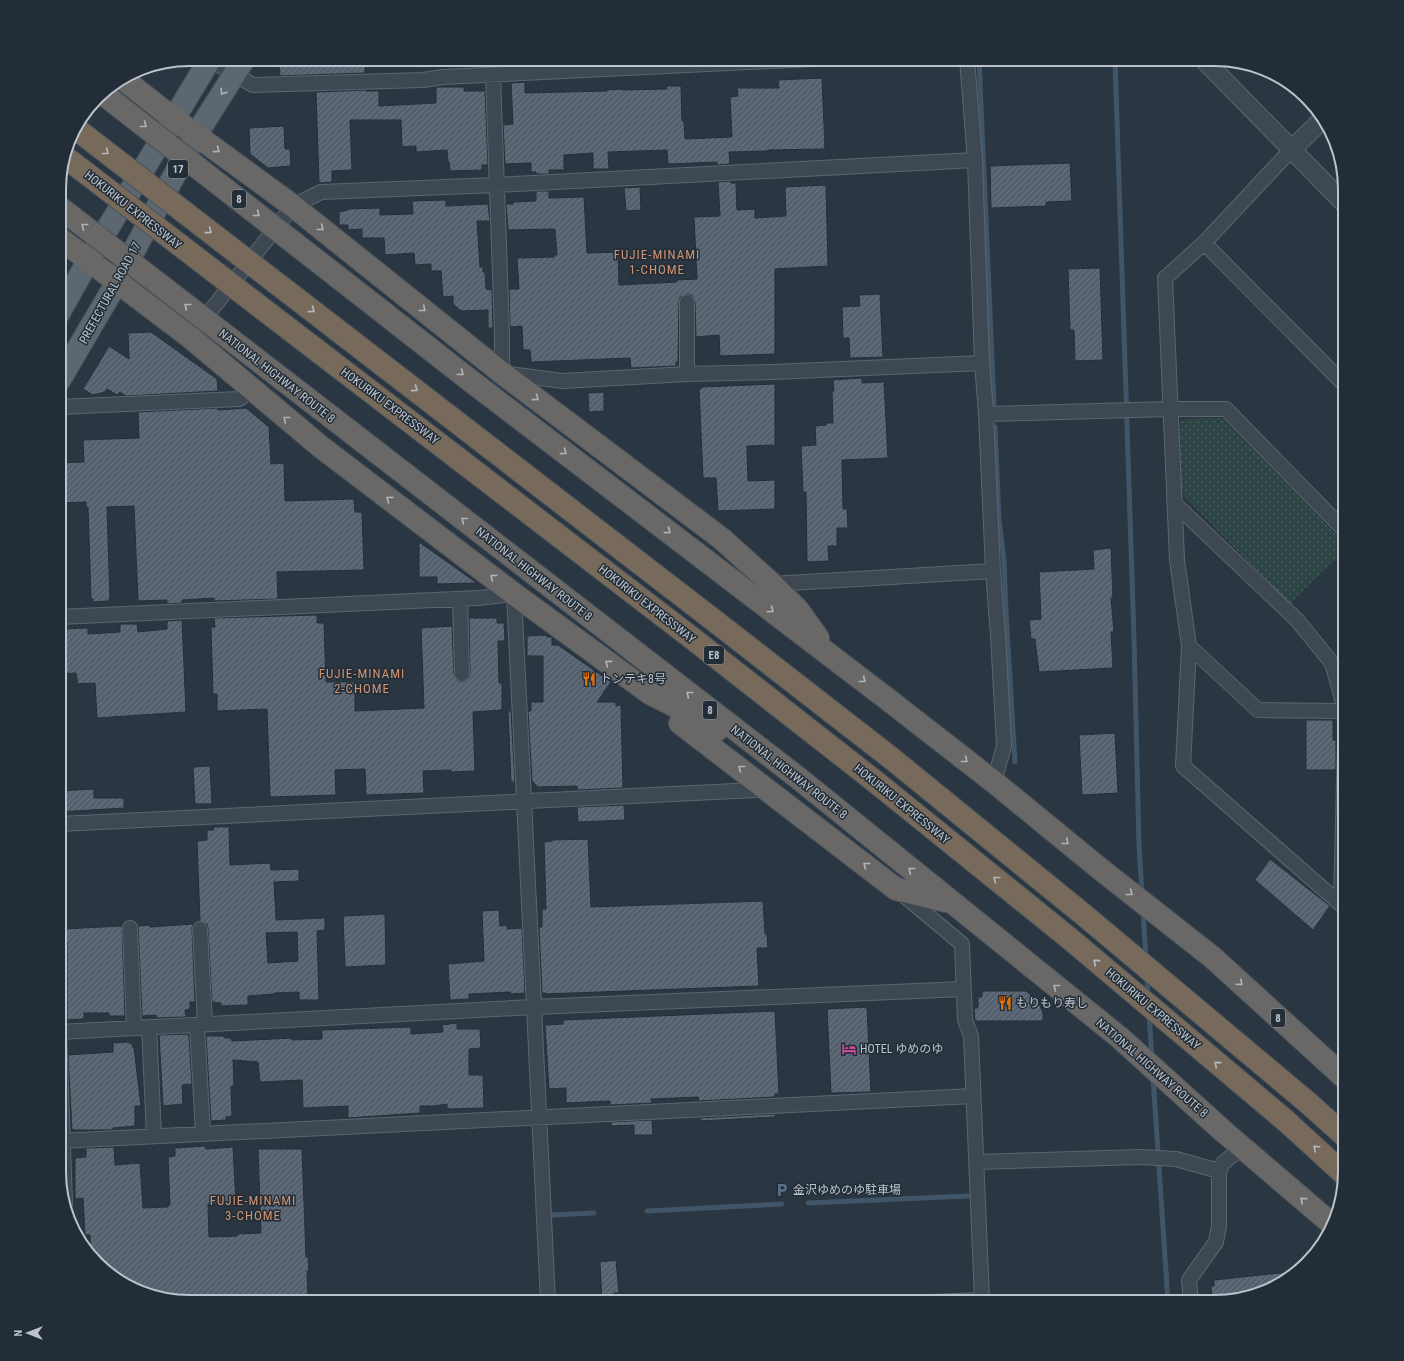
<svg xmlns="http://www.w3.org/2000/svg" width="1404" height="1361" viewBox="0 0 1404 1361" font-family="'Roboto Condensed','Noto Sans JP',sans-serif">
<defs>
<pattern id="green-dots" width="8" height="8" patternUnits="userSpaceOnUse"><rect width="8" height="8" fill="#2d4444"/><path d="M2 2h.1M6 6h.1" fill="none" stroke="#4a5d5e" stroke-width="1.8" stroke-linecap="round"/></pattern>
<pattern id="building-hatch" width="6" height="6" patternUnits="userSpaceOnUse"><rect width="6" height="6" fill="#55616f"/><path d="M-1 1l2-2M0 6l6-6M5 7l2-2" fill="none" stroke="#6c7682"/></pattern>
</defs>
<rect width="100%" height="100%" fill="#2a3642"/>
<path fill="url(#green-dots)" d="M1221,418L1227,420L1345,544V550L1290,604L1181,493L1177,426L1184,419Z"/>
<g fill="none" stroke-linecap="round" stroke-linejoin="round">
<path stroke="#415569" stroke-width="5" d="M979,59L994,404
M1115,59L1134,638L1139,845L1142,894
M995,427L999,519L1004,561L1006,612L1015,762
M1143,912L1146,958
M1147,976L1148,996
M1149,1014L1152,1058
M1153,1077L1168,1302
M808,1203L968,1196
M647,1211L782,1204
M552,1215L594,1213"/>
</g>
<path fill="url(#building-hatch)" stroke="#242f39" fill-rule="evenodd" d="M279,59H365V73L280,76Z
M822,78L825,149L768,150V151L729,152L730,164L717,165V162L668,164L667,150L608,152L609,169H593V153L564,155V170H549V174H536V172H531V163L505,164L503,125L513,124L511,83L525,82V93L607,91V90L622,89V90L667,89L666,86H681L682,121H684L685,139L732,137L730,97L738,96L737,88H779L778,80Z
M436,87H464V91H485L488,165H482V170L450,171L449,162H448L447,150L416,152V146L402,147L401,120H350L352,170L332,171V182L319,183L316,92L366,90V91H379V106L436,103Z
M284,126L285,149H290L291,166L268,168L250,154L249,128Z
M1070,163L1072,201L1046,202V206L991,208L990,166Z
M731,181V183H736L737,210L755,209V218L786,216L785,187L826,185L828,266L775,269V354L720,356L719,335L696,337L695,302L692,295L687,294L680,297L679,302L678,362H676V366L631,368L630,358L531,362L530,350H523L522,326L510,327L509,289H519L517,258L554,257V255H557L555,229L508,230L506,204H513V202L536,201V191H549V198L584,197L587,253L618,252L619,285L677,282V280L697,279L694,217L720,216L718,182Z
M640,187L641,210L626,211L624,188Z
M446,200V206L488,204L490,221H477L480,267H483V272H485L486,289L492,290L493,328H488V310L461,311L453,304V296L443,297L441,271H431V264L415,265L414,253L385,255L384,238H362V229L348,230V225H339V212L348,210V209L380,208V215L413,214L412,201Z
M1100,268L1103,360L1075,361L1074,330H1070L1068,269Z
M880,294L883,357L850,358L849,338H843L842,307L860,306L859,295Z
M151,332L217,379L218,391L126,396L120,392L117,395L107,389L105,392L93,395L83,389L109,346L129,359L128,333Z
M862,378V383L884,382L888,458L842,460L843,509H847L848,528H837V546H828L829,561L807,562L806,492H803L801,446L816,445L815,426L826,425V423H833L832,391H834L833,380Z
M775,384V445L747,446V450L748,481L775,480V509L718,511L716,478H703L699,389L702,388V387Z
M604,392V411L589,412L588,393Z
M218,408V410L246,408L269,427L271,464L284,463L285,501L354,499L355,512H362L364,570L277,572L278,599L214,601V598L182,600V603L167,604V600L138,601L134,506L107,507L110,599H109V601L93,602V599H91L88,507L86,508V502L59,503V463L84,462L83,440L139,438L138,412Z
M419,542L477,583L437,584V577H419Z
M1111,548L1113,598H1111L1114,632H1111L1113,668L1039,672L1035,639H1031L1029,620L1041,619L1039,572L1094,569L1093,550Z
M317,615V623H324L326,682H355V711L424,708L421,628L452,626L454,675L458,681L463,682L469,678L470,674L469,618H497V623H504L505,641H498L499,683H502V710L473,712L475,771L451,772V770L423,771L424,793L366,795L365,769L335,770L336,795L270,797L267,709L217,711V694H213L211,627H215L214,618Z
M182,620L186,712L97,718L95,683L78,684L76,673L59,674V629L88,628V634L120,632V624H137L138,632L167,629V621Z
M546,635L547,637H552V645H558L611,682L597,702H616V706L621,705L623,788L577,790V786L538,787L532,781L528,711H531V702H543V656H527V636Z
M508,711H511L515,782H511Z
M1306,720H1333V740H1336V770H1306Z
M1115,733L1118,793L1082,795L1079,735Z
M210,766L212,804H195L193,767Z
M94,789V798H124V808L59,812V791Z
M624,805L625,820L578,822L577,807Z
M213,827H229L230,865L270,863L271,870L299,869V881L274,882L276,918V920L325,918V930L317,931L319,1000H299V992L274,993V994L248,996V1005L221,1006V1003L212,1002L208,929L207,924L200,921L197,841L207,840V830H214ZM297,932L298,961L268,963L266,933Z
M588,839L591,907L763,901L765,934H767L768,948H757L759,986L545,994V993H542L539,927H542V909H546L544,842L552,841V840Z
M1270,859L1330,906L1313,930L1255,880Z
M499,910L500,926L507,925V929L522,928L525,993L511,994L510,992L469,994V999L450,1000L448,964L484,961L482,911Z
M385,914L386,965L345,967L343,916Z
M193,924L192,929L195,1002H190V1009L185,1010L186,1017L157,1018L156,1015L142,1016L138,926L150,925V927Z
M122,926L125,1016H109V1013H84V1019L67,1020V942H64L63,929Z
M982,991H1026L1038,1001L1043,1013V1021H975L974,1008H978V997H982Z
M867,1007L871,1092L831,1093L827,1009Z
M775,1011L779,1094H775V1097L699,1101L698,1097L651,1099L652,1103L610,1105V1101L566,1103V1088L549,1089L545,1025L563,1024V1020Z
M457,1023V1029H480L481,1048L469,1049V1075H483L484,1108L447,1109V1104L434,1106H420V1113L348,1118V1106L303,1108L302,1080L260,1082L258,1062L233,1060L234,1086L231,1087L232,1116L226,1117V1120L211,1121L206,1036H223L225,1038H231L232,1041L292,1038V1040L322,1039V1030L411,1027V1034L443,1032L442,1025Z
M188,1034L189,1037L192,1084L182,1085L183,1104L163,1106L159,1035Z
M127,1042L132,1044L133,1048H134L141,1106H135V1126L113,1128V1130H72L68,1055L113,1052V1043Z
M775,1114V1117L700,1121V1118Z
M652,1120L653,1135H634V1125L611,1126V1122Z
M205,1146L206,1149L233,1147L236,1203L208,1204L209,1237L237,1236L238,1234L261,1233L258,1149H302L306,1257H308L309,1271H307L308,1302H189L139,1292L91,1258L90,1235H85L83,1198L76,1199L75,1197V1158L86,1157V1148L114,1147L115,1165L140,1163L143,1208L168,1207V1205H170L168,1157L175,1156V1148Z
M616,1260L619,1293H614L615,1302H602L600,1262Z
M1298,1271L1265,1292L1212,1302L1211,1286H1214V1280Z"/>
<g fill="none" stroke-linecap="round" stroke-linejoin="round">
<defs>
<path id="minor" d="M209,59L253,85L423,80L443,77L812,59
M546,59L547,72
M967,59L975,160L982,363L986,414L993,571L998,635L1004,746L994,782
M493,75L502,333V373L563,381L687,374L773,372L982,363
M1291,150L1204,243L1165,278L1177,560L1189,646L1183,766L1345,908
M1204,243L1345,385
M687,302V374
M190,337L293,206L321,192L496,185L975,160
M59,407L239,399L242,397L250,389
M986,414L1170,409H1226L1345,531
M1174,503L1297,620L1332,663L1345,709
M772,584L993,571
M460,599L462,674
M59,617L478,598L514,594L534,1007L964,989
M1189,646L1258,710L1345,711
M59,824L756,790L761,784
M901,893L962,944L965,1020L971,1036L982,1300
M1341,904L1345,740
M130,928L134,1028
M200,929L205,1024
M59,1025V1032L534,1007L548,1302
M197,1025L203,1134
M149,1027L154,1136
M59,1032L65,1204
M59,1141L973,1096
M976,1162L1140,1157L1176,1159L1219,1171
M931,1302L982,1300V1302
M1191,1302L1189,1280L1216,1242L1219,1226V1171L1223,1163L1242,1148"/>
<path id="tertiary" d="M1203,59L1345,204
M1291,150L1323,119"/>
<path id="primary" d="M59,313L88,261L210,59
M59,381L117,282L196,135L244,59"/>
<path id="trunk" d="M123,79L174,119L293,206L502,373L722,539L772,584L798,610L818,638
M59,238L190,337L321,447L514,594L651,694L681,709L717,730
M375,306L467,378L886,698L994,782L1099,868L1212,957L1345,1078
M295,389L797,777L1119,1037L1223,1131L1333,1225
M680,723L896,889L946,901"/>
</defs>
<use href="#minor" stroke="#5c666f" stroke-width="16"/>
<use href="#tertiary" stroke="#5c666f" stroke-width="20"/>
<use href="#primary" stroke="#47515b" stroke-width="24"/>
<use href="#trunk" stroke="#48535c" stroke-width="24"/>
<use href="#minor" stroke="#3e4852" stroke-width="14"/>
<use href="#tertiary" stroke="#3e4852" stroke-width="18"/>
<use href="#primary" stroke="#5c6771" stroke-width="22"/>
<use href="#trunk" stroke="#6a6866" stroke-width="22"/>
<defs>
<path id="trunk-bridge" d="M102,93L375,306
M59,207L295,389"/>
<path id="motorway-bridge" d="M75,128L707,615L891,758L1084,915L1307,1102L1345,1136
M65,157L688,635L872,779L1069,938L1286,1121L1345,1175"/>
</defs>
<use href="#trunk-bridge" stroke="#48535c" stroke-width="24" stroke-linecap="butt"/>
<use href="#motorway-bridge" stroke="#48535c" stroke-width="24" stroke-linecap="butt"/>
<use href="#trunk-bridge" stroke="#6a6866" stroke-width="22"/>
<use href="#motorway-bridge" stroke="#776a5b" stroke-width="22"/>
</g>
<defs><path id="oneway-chevron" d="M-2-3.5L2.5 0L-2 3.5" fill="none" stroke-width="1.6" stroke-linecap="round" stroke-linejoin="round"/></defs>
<use stroke="#a8b1ba" href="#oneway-chevron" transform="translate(223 92) rotate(122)"/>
<g stroke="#afb5bd">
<use href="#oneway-chevron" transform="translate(144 125) rotate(38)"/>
<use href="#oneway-chevron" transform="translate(217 150) rotate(36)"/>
<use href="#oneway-chevron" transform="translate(257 214) rotate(38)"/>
<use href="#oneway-chevron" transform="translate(84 226) rotate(-142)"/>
<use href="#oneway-chevron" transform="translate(321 228) rotate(39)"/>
<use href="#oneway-chevron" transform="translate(187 306) rotate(-142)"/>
<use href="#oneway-chevron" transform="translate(423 309) rotate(39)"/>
<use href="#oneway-chevron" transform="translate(461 373) rotate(38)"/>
<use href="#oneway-chevron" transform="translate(536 398) rotate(36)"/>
<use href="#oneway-chevron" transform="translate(286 419) rotate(-141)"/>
<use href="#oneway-chevron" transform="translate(564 452) rotate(37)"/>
<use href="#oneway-chevron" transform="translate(389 499) rotate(-143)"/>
<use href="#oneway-chevron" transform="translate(464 520) rotate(-142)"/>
<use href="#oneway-chevron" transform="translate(668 531) rotate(37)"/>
<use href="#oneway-chevron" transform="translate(493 577) rotate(-143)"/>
<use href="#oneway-chevron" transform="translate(771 610) rotate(37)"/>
<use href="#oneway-chevron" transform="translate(608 663) rotate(-144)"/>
<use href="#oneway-chevron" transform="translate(863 680) rotate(38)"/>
<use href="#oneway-chevron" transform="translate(689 694) rotate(-142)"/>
<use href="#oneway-chevron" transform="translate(965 760) rotate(38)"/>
<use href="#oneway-chevron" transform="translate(741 768) rotate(-142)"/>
<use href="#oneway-chevron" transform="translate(1066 842) rotate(39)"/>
<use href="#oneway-chevron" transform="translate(866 865) rotate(-142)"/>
<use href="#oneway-chevron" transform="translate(911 870) rotate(-141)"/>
<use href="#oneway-chevron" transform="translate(1130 893) rotate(38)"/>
<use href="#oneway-chevron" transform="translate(1240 983) rotate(42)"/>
<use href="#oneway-chevron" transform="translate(1056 987) rotate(-142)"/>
<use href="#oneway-chevron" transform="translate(1303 1200) rotate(-140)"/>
</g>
<g stroke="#b4bac1">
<use href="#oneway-chevron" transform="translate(106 152) rotate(38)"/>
<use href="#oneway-chevron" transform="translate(209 231) rotate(37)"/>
<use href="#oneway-chevron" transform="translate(312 310) rotate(37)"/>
<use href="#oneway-chevron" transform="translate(415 389) rotate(37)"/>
<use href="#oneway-chevron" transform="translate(996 879) rotate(-141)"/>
<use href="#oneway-chevron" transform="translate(1096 962) rotate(-140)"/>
<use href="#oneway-chevron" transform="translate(1217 1064) rotate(-140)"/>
<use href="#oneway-chevron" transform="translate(1316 1148) rotate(-138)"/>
</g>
<defs>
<symbol id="restaurant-bare" viewBox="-9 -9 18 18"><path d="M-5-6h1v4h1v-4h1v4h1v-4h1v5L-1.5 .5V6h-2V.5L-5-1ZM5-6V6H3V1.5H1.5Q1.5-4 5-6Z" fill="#e8710a" stroke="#222d37" stroke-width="2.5" paint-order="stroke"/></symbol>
<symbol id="hotel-bare" viewBox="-9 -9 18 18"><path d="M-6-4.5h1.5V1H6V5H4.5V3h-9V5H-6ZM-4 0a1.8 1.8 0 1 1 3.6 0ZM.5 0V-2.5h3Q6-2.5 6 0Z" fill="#d1479c" stroke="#222d37" stroke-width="2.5" paint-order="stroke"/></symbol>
<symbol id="parking-bare" viewBox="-9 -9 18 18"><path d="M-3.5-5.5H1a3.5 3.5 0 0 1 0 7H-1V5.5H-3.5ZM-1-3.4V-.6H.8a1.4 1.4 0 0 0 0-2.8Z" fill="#5c6f8a" stroke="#222d37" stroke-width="2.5" paint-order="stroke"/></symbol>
</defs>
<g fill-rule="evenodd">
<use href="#restaurant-bare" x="579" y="669" width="20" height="20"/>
<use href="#restaurant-bare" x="995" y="993" width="20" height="20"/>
<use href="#hotel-bare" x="839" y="1039" width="20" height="20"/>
<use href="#parking-bare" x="772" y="1180" width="20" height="20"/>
</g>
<g text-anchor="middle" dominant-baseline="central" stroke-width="3" stroke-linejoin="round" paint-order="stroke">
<g fill="#222d37" stroke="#8d969f" stroke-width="1">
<rect x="168" y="160" width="20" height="18" rx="3"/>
<rect x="232" y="190" width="14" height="18" rx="3"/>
<rect x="704" y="646" width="20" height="18" rx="3"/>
<rect x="703" y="701" width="14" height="18" rx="3"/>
<rect x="1271" y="1009" width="14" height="18" rx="3"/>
</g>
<g font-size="11" font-weight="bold" fill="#bbc3cc">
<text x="178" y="169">17</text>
<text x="239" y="199">8</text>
<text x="714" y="655">E8</text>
<text x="710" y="710">8</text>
<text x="1278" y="1018">8</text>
</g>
<g font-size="12" fill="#bbc3cc" stroke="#222d37">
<text transform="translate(133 210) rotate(38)">HOKURIKU EXPRESSWAY</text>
<text transform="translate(110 293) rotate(-61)">PREFECTURAL ROAD 17</text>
<text transform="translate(277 376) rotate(38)">NATIONAL HIGHWAY ROUTE 8</text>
<text transform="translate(390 406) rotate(37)">HOKURIKU EXPRESSWAY</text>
<text transform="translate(534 574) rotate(38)">NATIONAL HIGHWAY ROUTE 8</text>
<text transform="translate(647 604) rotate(38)">HOKURIKU EXPRESSWAY</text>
<text transform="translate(789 772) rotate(38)">NATIONAL HIGHWAY ROUTE 8</text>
<text transform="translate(902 804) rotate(39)">HOKURIKU EXPRESSWAY</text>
<text transform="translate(1153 1009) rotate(40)">HOKURIKU EXPRESSWAY</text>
<text transform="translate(1152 1068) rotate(41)">NATIONAL HIGHWAY ROUTE 8</text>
</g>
<g font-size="12" fill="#bbc3cc" stroke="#222d37" text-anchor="start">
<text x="600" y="679">トンテキ8号</text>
<text x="1016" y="1003">もりもり寿し</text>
<text x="860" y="1049">HOTEL ゆめのゆ</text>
<text x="793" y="1190">金沢ゆめのゆ駐車場</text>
</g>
<g font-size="13" letter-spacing="1" fill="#cf9473" stroke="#222d37">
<text x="657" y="254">FUJIE-MINAMI<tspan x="657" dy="15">1-CHOME</tspan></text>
<text x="362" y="673">FUJIE-MINAMI<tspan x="362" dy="15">2-CHOME</tspan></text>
<text x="253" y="1200">FUJIE-MINAMI<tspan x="253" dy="15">3-CHOME</tspan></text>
</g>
</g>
<path d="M0 0H1404V1361H0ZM189 66H1215A123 123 0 0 1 1338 189V1172A123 123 0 0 1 1215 1295H189A123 123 0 0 1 66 1172V189A123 123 0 0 1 189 66Z" fill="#222d37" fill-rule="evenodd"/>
<path fill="none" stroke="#bbc3cc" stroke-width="2" d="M189 66H1215A123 123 0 0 1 1338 189V1172A123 123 0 0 1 1215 1295H189A123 123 0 0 1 66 1172V189A123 123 0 0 1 189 66Z"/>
<g transform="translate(28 1333) rotate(270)" stroke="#222d37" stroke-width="3" paint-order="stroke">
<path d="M0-3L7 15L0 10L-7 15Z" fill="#bbc3cc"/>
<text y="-6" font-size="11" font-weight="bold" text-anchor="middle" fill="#bbc3cc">N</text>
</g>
</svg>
